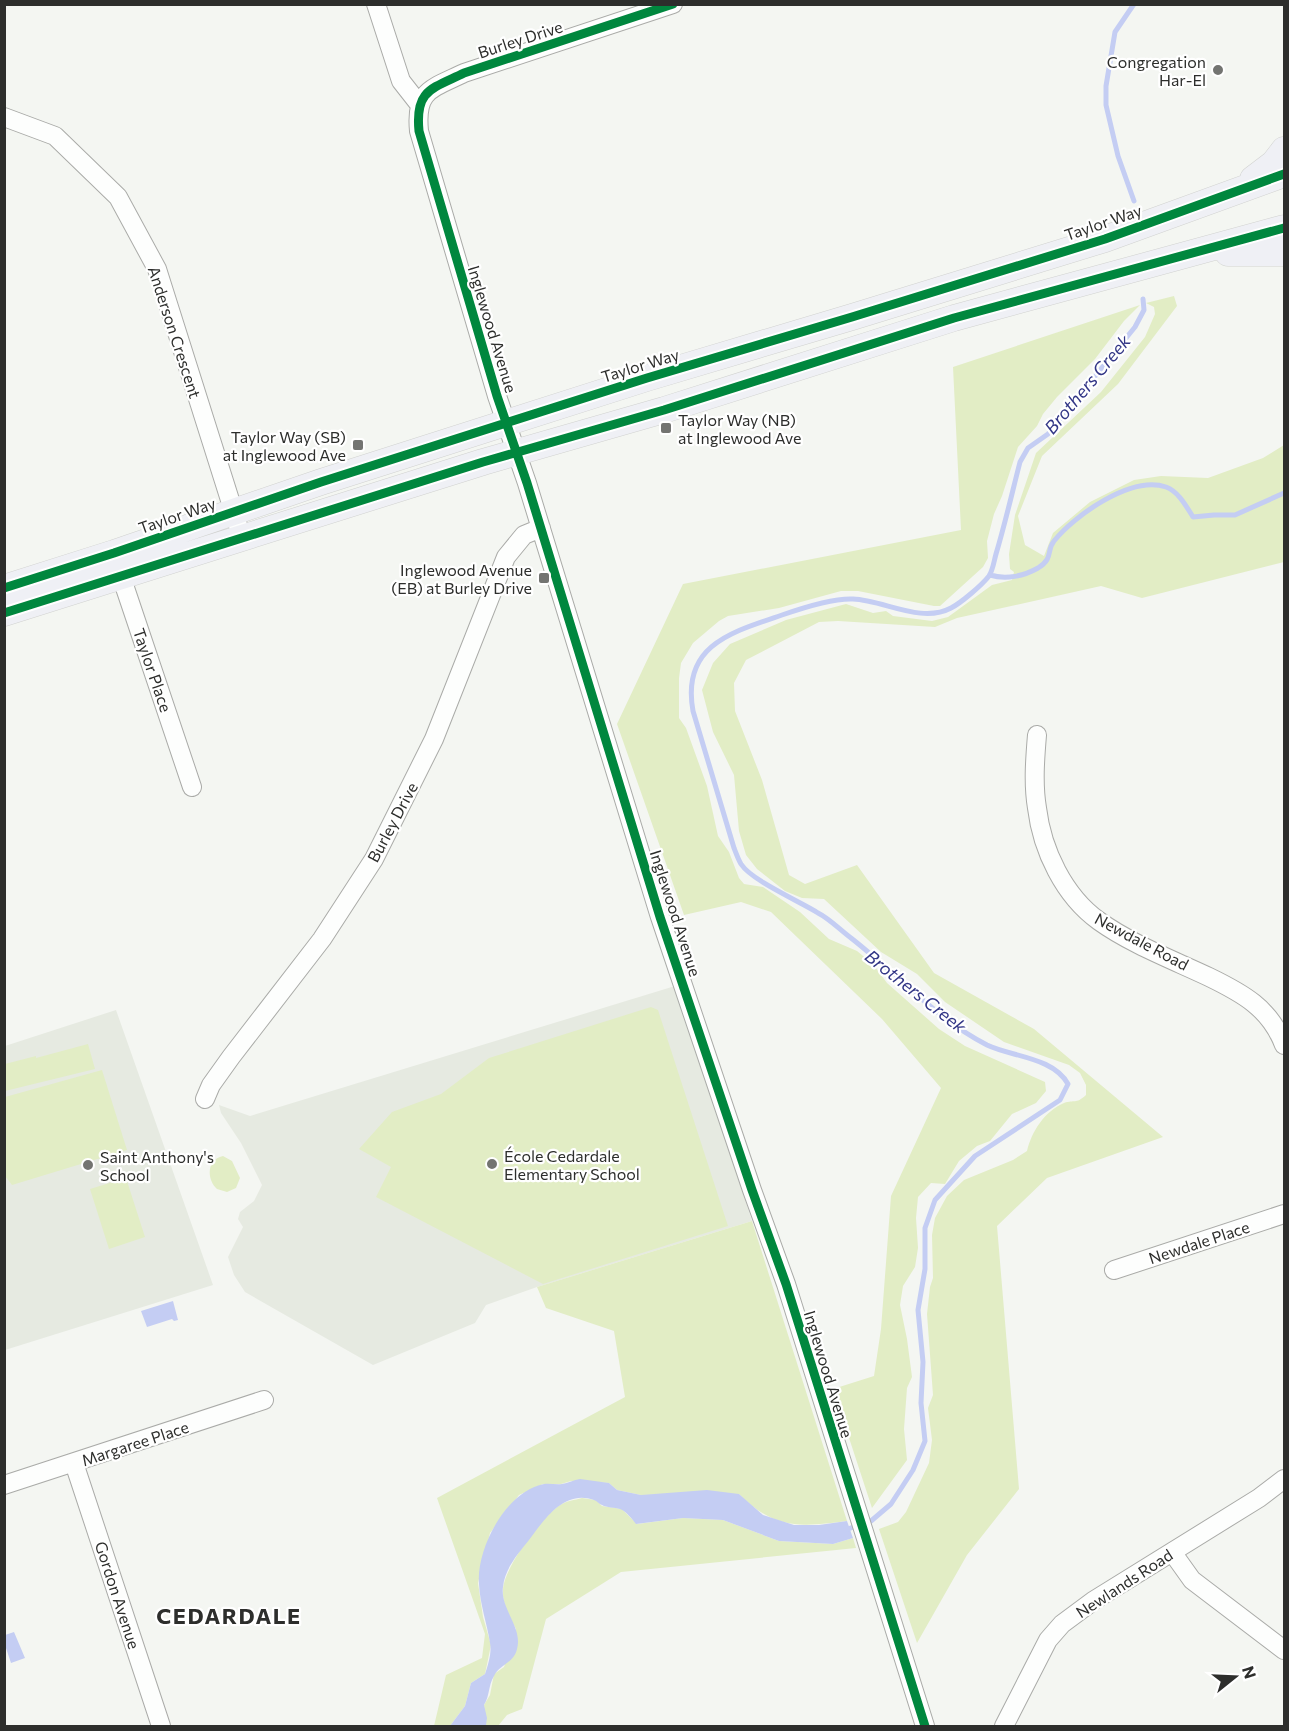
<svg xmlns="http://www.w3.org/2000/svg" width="1289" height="1731" viewBox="0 0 1289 1731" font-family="Commissioner,sans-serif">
<rect width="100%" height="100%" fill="#f4f6f2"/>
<path fill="#e6eae1" d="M675,986L752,1221L537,1287L486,1305L475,1323L373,1365L245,1292L234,1275L228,1257L243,1227L238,1219L240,1212L254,1201L262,1185L241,1143L221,1113L219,1105L250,1116Z
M116,1010L213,1285L5,1350V1046Z"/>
<path fill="#e2edc5" d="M1174,296L1177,306L1118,384L1042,456L1018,516L1025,545L1044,556L1053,533L1090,502L1134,480L1161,476L1208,478L1263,458L1284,445V562L1142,598L1101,586L957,618L935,627L838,621L819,622L746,660L734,683L735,711L762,780L789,875L805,884L857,865L934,973L1034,1029L1163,1137L1047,1178L997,1226L1019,1489L967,1555L917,1643L879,1529L898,1522L906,1512L929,1463L932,1440L928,1408L933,1395L927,1314L930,1287L933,1278L932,1235L935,1218L947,1196L964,1180L1013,1160L1027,1151C1032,1131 1044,1112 1064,1103C1075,1099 1075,1105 1086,1095V1085L1080,1073L1069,1065L1004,1042L945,1002L917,974L881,952L824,899L802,898L785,891L757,869L746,855L739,831L734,775L713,732L702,690L713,663L730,644L786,620L846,604L873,613L886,611L893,616L932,621L948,617L992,585L1012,580L1014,572L1010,569L1009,554L1015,515L1036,453L1101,392L1145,337L1155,314L1154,307L1146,303Z
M1140,305L1124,321L1095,359L1057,397L1043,414L1037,426L1018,447L1002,496L994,514L987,541L988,558L983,567L940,606H934L858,591H841L779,608L728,616L719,621L693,643L681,663L679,678V718L686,728L707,786L718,836L729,852L739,878L744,884L763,887L800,912L829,939L857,951L873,964L887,983L939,1029L965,1046L1045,1082L1046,1091L1036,1103L1012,1114L990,1141L977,1146L959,1161L945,1184L931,1183L918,1197L916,1218L918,1248L915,1267L903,1286L900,1305L907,1339L912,1377L907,1388L904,1429L907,1460L872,1508L833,1389L874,1376L881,1329L891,1196L941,1088L882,1019L771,912L741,902L684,915L617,724L683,584L961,530L953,367Z
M651,1007L658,1010L728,1226L543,1284L376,1197L391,1167L359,1149L392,1112L441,1094L489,1058Z
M88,1044L95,1069L5,1091V1064L36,1056V1058Z
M102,1070L127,1150L12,1185L5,1176V1097Z
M223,1156L232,1161L240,1178L236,1188L227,1192L217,1189C206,1179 207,1159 223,1156Z
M126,1178L145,1237L109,1249L90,1189Z
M752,1221L847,1521C800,1527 775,1530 739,1494L641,1495L617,1490L609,1483L571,1481L561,1484H543L519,1495L490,1533L478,1583L483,1617L491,1645L485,1674L471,1683L465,1706L450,1726H434L446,1675L482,1658L485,1634L437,1498L625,1397L614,1331L546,1308L537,1287Z
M582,1498L596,1500L602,1506L622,1509L637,1524L683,1518L723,1520L779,1541L833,1544L853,1538L856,1548L621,1572L546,1619L522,1709L507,1715L498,1726H485L484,1705L490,1695L494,1674L504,1667L516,1629C510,1617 502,1604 503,1590C503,1569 542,1516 560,1505C566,1501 575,1500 582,1498Z"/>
<path fill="#c4cdf3" d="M173,1301L178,1320L174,1321L172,1319L147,1327L141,1311Z
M580,1479L609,1483L617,1490L641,1495L707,1490L739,1494L763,1515L794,1525H819L847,1521L853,1538L833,1544L779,1541L723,1520L683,1518L636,1524C632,1519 626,1511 620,1509C614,1507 607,1508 602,1505C599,1504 597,1501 594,1500C564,1489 544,1520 529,1540C518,1554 505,1568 503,1587C500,1609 523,1627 517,1649C514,1663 499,1665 494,1676C488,1686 490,1695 484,1705L487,1718L486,1725L450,1726L465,1706L471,1683L485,1674C488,1665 492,1653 490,1643C487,1623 480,1605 479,1584C476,1549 506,1491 544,1484C550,1483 556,1485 562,1484C568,1483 574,1480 580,1479Z
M14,1632L25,1658L11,1663L5,1645V1635Z"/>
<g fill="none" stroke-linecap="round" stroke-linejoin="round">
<path stroke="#c4cdf3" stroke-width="5" d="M1134,201L1118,156L1106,105V86L1115,32L1134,4
M990,575C1006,580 1024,576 1038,568C1054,558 1046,551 1054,541C1074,516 1131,475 1166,487C1179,492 1186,506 1193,517L1214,515H1235L1284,493
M845,1530L871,1521L891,1504L913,1470L925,1441L921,1403L923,1362L918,1310L925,1269V1228L935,1200L975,1156L1060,1100L1068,1084C1053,1057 1012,1057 987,1045C936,1019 896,973 851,938C840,930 830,919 818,913C801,902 752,881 741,864C738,859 736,853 734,848L693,711C681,645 732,632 782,615C802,608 832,598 853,599C884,600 921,624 951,608C961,603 982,585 989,576C993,570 994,561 996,554C1005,524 1012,493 1020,462L1028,448L1048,434L1135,327L1144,310L1143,299"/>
<defs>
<path id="minor" d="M376,4L401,81L419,104
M673,4L464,73C431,89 415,90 419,131L497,396L527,483L660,917L752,1190L786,1284L925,1726
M4,117L55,136L118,197L157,269L242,538
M118,567L192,787
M1037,735C1035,759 1033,784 1037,808C1042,850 1064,896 1099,921C1131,944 1173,960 1209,977C1242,993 1270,1008 1284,1045
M205,1099L211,1085L231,1057L322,939L374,859L434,739L506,557L524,535L541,528
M1114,1270L1284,1214
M74,1463L161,1726
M4,1485L264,1400
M1172,1552L1192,1580L1284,1650
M1004,1726L1048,1640L1062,1624L1093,1601L1259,1498L1284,1479"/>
<path id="highway" d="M1253,179L1274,163L1284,150
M1228,253H1284
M4,588L114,553L321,482L647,378L852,317L1105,239L1284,174
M4,613L483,462L664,410L954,318L1284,228"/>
</defs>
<use href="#minor" stroke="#aaaba8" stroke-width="20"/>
<use href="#highway" stroke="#d1d2d0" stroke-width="27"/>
<use href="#minor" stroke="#fdfefd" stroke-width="18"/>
<use href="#highway" stroke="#eff0f5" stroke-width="26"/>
<defs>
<path id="cycleway" d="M673,4L464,73C431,89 415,90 419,131L497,396L527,483L660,917L752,1190L786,1284L925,1726
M4,588L114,553L321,482L647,378L852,317L1105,239L1284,174
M4,613L483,462L664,410L954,318L1284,228"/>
</defs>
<use href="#cycleway" stroke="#fff" stroke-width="13"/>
<use href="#cycleway" stroke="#00873e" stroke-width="9"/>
</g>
<g fill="#737471" stroke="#fff" stroke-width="2">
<circle cx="1218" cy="70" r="6"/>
<rect x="660" y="422" width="12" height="12" rx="3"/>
<rect x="352" y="439" width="12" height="12" rx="3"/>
<rect x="538" y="572" width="12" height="12" rx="3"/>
<circle cx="492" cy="1164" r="6"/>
<circle cx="88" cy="1165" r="6"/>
</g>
<g text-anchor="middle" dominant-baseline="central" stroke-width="4.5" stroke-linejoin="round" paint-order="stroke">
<g font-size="16" fill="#2d2e2c" stroke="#fff">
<text transform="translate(520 39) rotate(-18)">Burley Drive</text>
<text transform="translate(1103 222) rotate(-19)">Taylor Way</text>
<text transform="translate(493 329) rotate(73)">Inglewood Avenue</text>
<text transform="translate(175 332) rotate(72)">Anderson Crescent</text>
<text transform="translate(640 365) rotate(-17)">Taylor Way</text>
<text transform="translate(177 515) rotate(-19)">Taylor Way</text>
<text transform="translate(153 670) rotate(71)">Taylor Place</text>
<text transform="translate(392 822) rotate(-62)">Burley Drive</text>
<text transform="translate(676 913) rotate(72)">Inglewood Avenue</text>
<text transform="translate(1142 941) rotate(28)">Newdale Road</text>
<text transform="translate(1199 1242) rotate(-18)">Newdale Place</text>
<text transform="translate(829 1374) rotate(73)">Inglewood Avenue</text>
<text transform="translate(135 1443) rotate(-18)">Margaree Place</text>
<text transform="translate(1124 1583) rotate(-33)">Newlands Road</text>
<text transform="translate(118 1595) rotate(72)">Gordon Avenue</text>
</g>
<g font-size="16" fill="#2d2e2c" stroke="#fff" text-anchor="end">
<text x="1206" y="61">Congregation<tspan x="1206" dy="18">Har-El</tspan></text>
<text x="678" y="419" text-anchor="start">Taylor Way (NB)<tspan x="678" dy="18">at Inglewood Ave</tspan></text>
<text x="346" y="436">Taylor Way (SB)<tspan x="346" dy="18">at Inglewood Ave</tspan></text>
<text x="532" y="569">Inglewood Avenue<tspan x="532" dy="18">(EB) at Burley Drive</tspan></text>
<text x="504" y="1155" text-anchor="start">École Cedardale<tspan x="504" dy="18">Elementary School</tspan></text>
<text x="100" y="1156" text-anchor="start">Saint Anthony's<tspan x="100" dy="18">School</tspan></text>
</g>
<g font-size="18" font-style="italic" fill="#323686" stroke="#fff">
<text transform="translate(1087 384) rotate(-50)">Brothers Creek</text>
<text transform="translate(916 991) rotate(38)">Brothers Creek</text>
</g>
<g font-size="22" font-weight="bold" letter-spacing="1.5" fill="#2d2e2c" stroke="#fff">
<text x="229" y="1615">CEDARDALE</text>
</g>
</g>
<rect width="1289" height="1731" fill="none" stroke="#2d2e2c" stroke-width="12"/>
<g transform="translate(1235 1677) rotate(72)" stroke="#ffffff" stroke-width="4.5" paint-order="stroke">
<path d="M0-4.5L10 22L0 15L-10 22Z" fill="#2d2e2c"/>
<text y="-9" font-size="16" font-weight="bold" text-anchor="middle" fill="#2d2e2c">N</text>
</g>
</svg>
